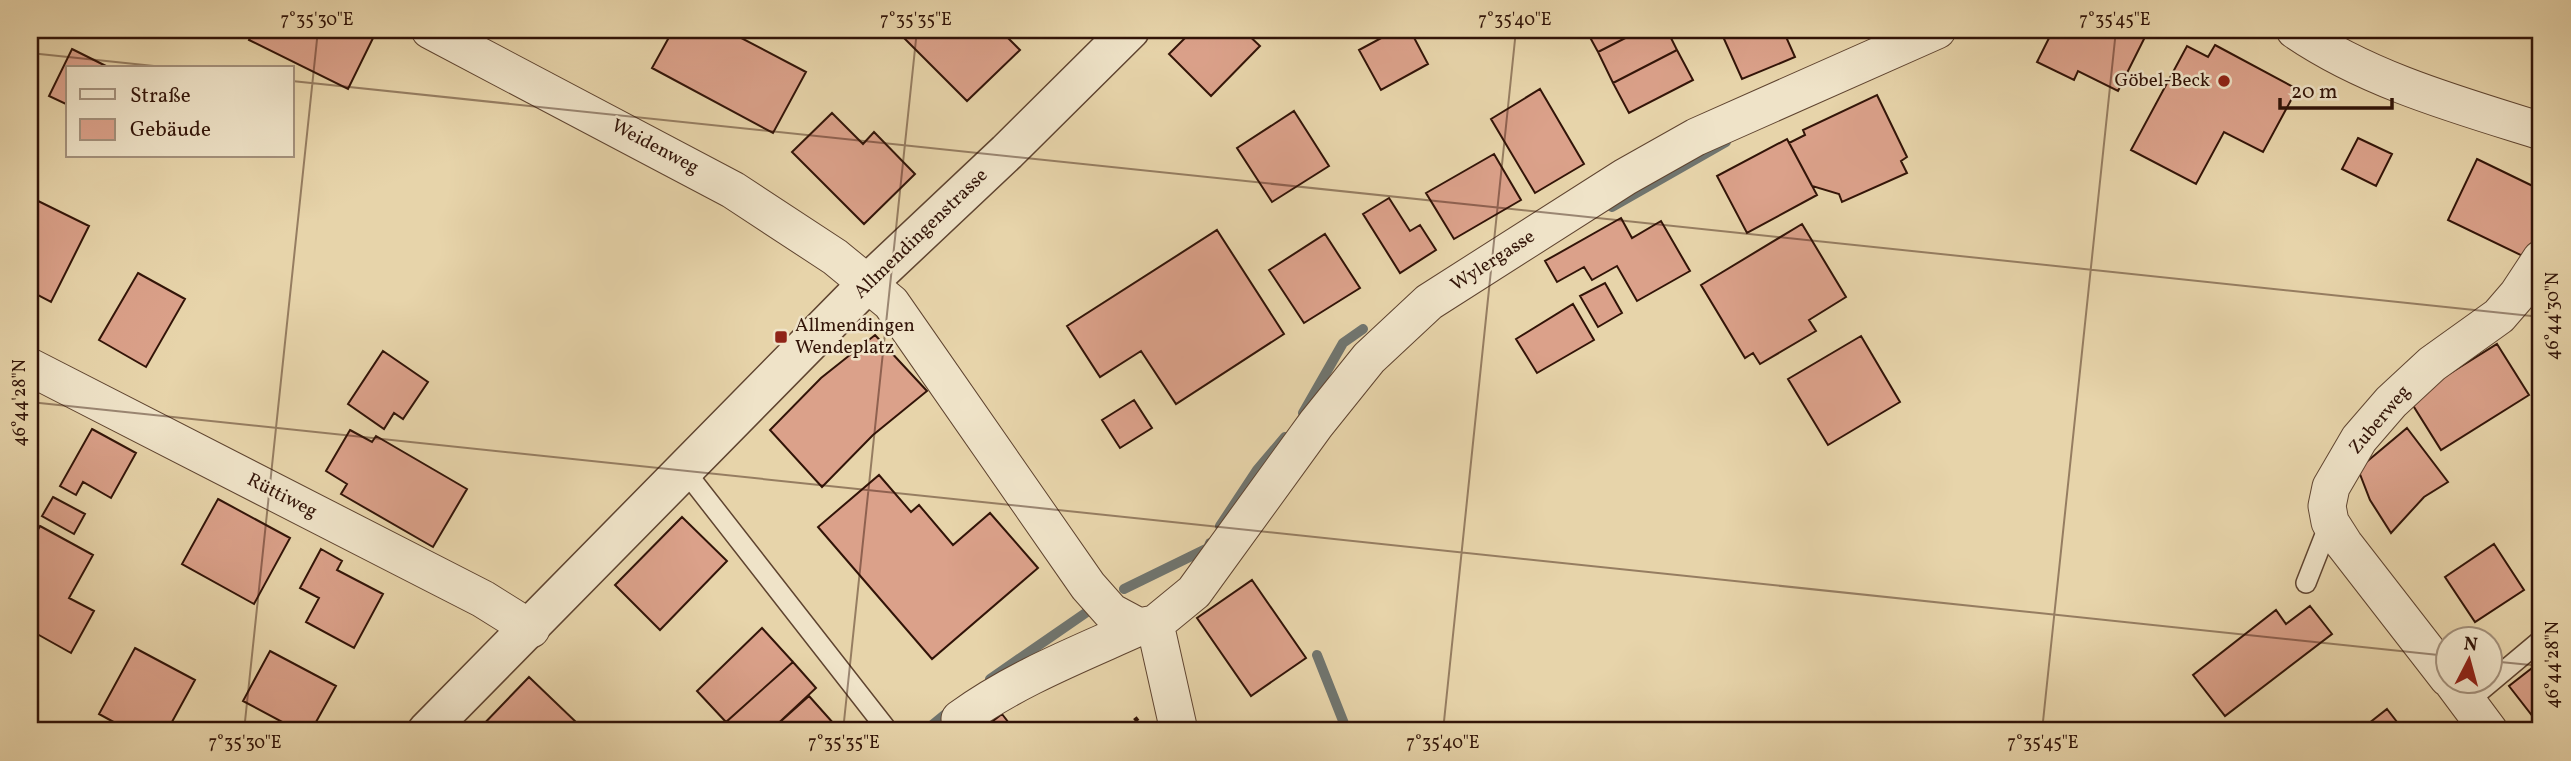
<svg xmlns="http://www.w3.org/2000/svg" width="2571" height="761" viewBox="0 0 2571 761" font-family="Vollkorn,serif">
<rect width="100%" height="100%" fill="#e7d4aa"/>
<filter id="stains"><feTurbulence type="fractalNoise" baseFrequency=".00286" numOctaves="4"/><feColorMatrix values="0 0 0 0 .2 0 0 0 0 .09 0 0 0 0 .02 0 0 0 .5 -.17"/></filter>
<radialGradient id="worn" r=".72"><stop offset=".6" stop-color="#630" stop-opacity="0"/><stop offset="1" stop-color="#630" stop-opacity=".3"/></radialGradient>
<g fill="none" stroke-linecap="round" stroke-linejoin="round">
<path stroke="#70756f" stroke-width="10" d="M1612,207L1726,142
M1303,413L1343,343L1363,329
M1220,526L1257,470L1285,437
M1124,589L1208,548L1210,543
M1317,655L1347,731
M990,679L1087,612
M925,731L952,709"/>
</g>
<path fill="#dba18a" stroke="#321408" stroke-width="2" d="M243,30H371L376,32L348,89L249,40L252,34Z
M673,30H726L806,72L773,133L652,68Z
M896,30H1000L1020,50L967,101Z
M1193,30H1243L1260,46L1211,96L1169,54Z
M1396,30H1410L1428,64L1381,90L1359,50Z
M1586,30H1641L1598,52Z
M1641,30H1667L1677,50L1613,83L1598,52Z
M1720,30H1783L1795,57L1742,79Z
M2053,30H2135L2146,35L2118,91L2078,71L2074,80L2037,62Z
M2215,45L2297,89L2263,152L2224,132L2196,184L2131,150L2187,46L2208,57Z
M72,49L110,68H68V105L49,96Z
M1677,50L1693,80L1629,113L1613,83Z
M1540,89L1584,164L1535,193L1491,119Z
M1877,95L1907,157L1901,161L1907,173L1842,202L1839,194L1812,186L1789,143L1805,135L1803,130Z
M1294,111L1329,166L1272,202L1237,148Z
M832,113L863,144L874,132L915,174L864,224L792,152Z
M2358,138L2392,154L2376,186L2342,169Z
M1787,139L1817,195L1747,233L1717,176Z
M1494,154L1521,200L1454,239L1426,193Z
M2477,159L2541,190V232L2529,259L2448,220Z
M30,197L89,226L51,302L30,291Z
M1389,198L1410,231L1420,225L1436,250L1400,273L1363,214Z
M1621,218L1632,238L1661,221L1690,271L1637,301L1617,266L1592,280L1584,267L1557,282L1545,261Z
M1802,224L1846,297L1809,320L1816,331L1760,364L1753,353L1745,358L1701,285Z
M1217,230L1284,334L1176,404L1141,351L1100,377L1067,326Z
M1325,234L1360,288L1304,323L1269,270Z
M138,273L185,299L146,367L99,340Z
M1605,283L1622,313L1598,327L1580,296Z
M1573,304L1594,340L1537,373L1516,339Z
M875,335L927,391L873,435L822,487L770,430L821,378Z
M1861,336L1900,402L1828,445L1788,379Z
M2497,344L2529,395L2441,450L2409,399Z
M383,351L428,382L403,419L394,413L384,429L348,404Z
M1134,400L1152,428L1120,448L1102,420Z
M2407,428L2448,482L2424,497L2391,533L2370,500L2358,469Z
M92,429L136,453L111,498L83,482L76,495L60,486Z
M350,430L372,442L376,436L467,489L433,547L341,494L347,484L326,471Z
M879,475L911,512L919,505L953,545L990,513L1038,568L932,659L818,527Z
M53,497L85,514L74,534L42,516Z
M218,499L290,538L254,604L182,564Z
M682,517L727,561L660,630L615,585Z
M40,526L93,555L69,598L94,611L71,653L30,630V544Z
M2494,544L2524,590L2475,622L2445,577Z
M321,549L342,561L337,570L383,594L354,648L306,622L319,598L300,588Z
M1252,580L1306,658L1251,696L1197,618Z
M2310,606L2332,634L2225,716L2193,675L2276,610L2286,624Z
M762,628L793,662L726,722L697,691Z
M135,648L195,680L167,731H130L99,714Z
M270,651L336,686L311,731H299L243,701Z
M2541,661V727L2509,686Z
M793,662L816,688L770,731H734L726,722Z
M529,677L576,722L568,731H477Z
M809,696L834,724L826,731H770Z
M2387,709L2404,731H2359Z
M1002,714L1015,731H980Z
M1312,723L1317,731H1299Z
M834,724L841,731H826Z"/>
<g fill="none" stroke-linecap="round" stroke-linejoin="round">
<defs>
<path id="service" d="M685,471L885,727
M2306,583L2330,522
M2467,702L2541,640"/>
<path id="minor" d="M430,30L733,190L835,257L891,303L1088,586L1111,612L1139,627
M2295,30C2368,80 2458,105 2541,131
M30,367L483,599L531,629
M1155,624L1179,731
M2448,678L2344,544L2330,522L2327,506L2331,487L2359,439L2391,402L2432,364L2499,316L2518,294L2541,259
M2451,680L2489,731
M960,719C1015,679 1077,655 1139,627L1155,624L1194,592L1316,424L1369,358L1429,302L1625,177L1696,137L1937,30"/>
<path id="tertiary" d="M427,731L869,282L1007,152L1130,30"/>
</defs>
<use href="#service" stroke="#5f4430" stroke-width="22"/>
<use href="#minor" stroke="#5f4430" stroke-width="39"/>
<use href="#tertiary" stroke="#5f4430" stroke-width="41"/>
<path stroke="#321408" stroke-width="4.5" stroke-dasharray="5 3.5" stroke-linecap="butt" d="M1121,731L1138,718"/>
<use href="#service" stroke="#efe3c8" stroke-width="19"/>
<use href="#minor" stroke="#efe3c8" stroke-width="37"/>
<use href="#tertiary" stroke="#efe3c8" stroke-width="38"/>
</g>
<path fill="none" stroke="#321408" stroke-width="2" stroke-opacity="0.45" d="M30,53L173,68M292,81L2541,317M30,402L2448,656M2490,661L2541,666M244,731L318,30M843,731L917,30M1443,731L1516,30M2042,731L2116,30"/>
<g fill="#8f2418" stroke="#efe3c8" stroke-width="2.5">
<circle cx="2224" cy="81" r="7"/>
<rect x="774" y="330" width="14" height="14" rx="3.5"/>
</g>
<g text-anchor="middle" dominant-baseline="central" stroke-width="5" stroke-linejoin="round" paint-order="stroke">
<g font-size="19" fill="#321408" stroke="#efe3c8" text-anchor="end">
<text x="2210" y="81">Göbel-Beck</text>
<text x="795" y="326" text-anchor="start">Allmendingen<tspan x="795" dy="22">Wendeplatz</tspan></text>
</g>
<g font-size="19" fill="#321408" stroke="#efe3c8">
<text transform="translate(655 147) rotate(28)">Weidenweg</text>
<text transform="translate(921 234) rotate(-44)">Allmendingenstrasse</text>
<text transform="translate(1493 261) rotate(-33)">Wylergasse</text>
<text transform="translate(2380 420) rotate(-50)">Zuberweg</text>
<text transform="translate(282 496) rotate(27)">Rüttiweg</text>
</g>
</g>
<rect width="2571" height="761" fill="none" stroke="#e7d4aa" stroke-width="77"/>
<rect x="66" y="66" width="228" height="91" fill="#efe3c8" stroke="#a3907b" stroke-width="2"/>
<rect x="80" y="89" width="35" height="10" fill="#efe3c8" stroke="#a3907b" stroke-width="2"/>
<text x="130" y="102" font-size="21" fill="#321408">Straße</text>
<rect x="80" y="119" width="35" height="21" fill="#dba18a" stroke="#a3907b" stroke-width="2"/>
<text x="130" y="136" font-size="21" fill="#321408">Gebäude</text>
<g transform="translate(2469 660) rotate(6)"><circle r="33" fill="#efe3c8" stroke="#a3907b" stroke-width="2"/>
<path d="M0-5L12 26L0 18L-12 26Z" fill="#8f2418"/>
<text y="-10" font-size="19" font-weight="bold" text-anchor="middle" fill="#321408">N</text>
</g>
<path d="M2280 98v10h112v-10" fill="none" stroke="#321408" stroke-width="3.5"/>
<text x="2291" y="98" font-size="21" fill="#321408" stroke="#efe3c8" stroke-width="5" paint-order="stroke">20 m</text>
<rect x="38" y="38" width="2494" height="684" fill="none" stroke="#321408" stroke-width="2.5"/>
<g font-size="18" text-anchor="middle" fill="#321408">
<text x="317" y="25">7°35'30"E</text>
<text x="916" y="25">7°35'35"E</text>
<text x="1515" y="25">7°35'40"E</text>
<text x="2115" y="25">7°35'45"E</text>
<text transform="translate(2552 316) rotate(-90)" y="6">46°44'30"N</text>
<text transform="translate(19 403) rotate(-90)" y="6">46°44'28"N</text>
<text transform="translate(2552 665) rotate(-90)" y="6">46°44'28"N</text>
<text x="245" y="748">7°35'30"E</text>
<text x="844" y="748">7°35'35"E</text>
<text x="1443" y="748">7°35'40"E</text>
<text x="2043" y="748">7°35'45"E</text>
</g>
<rect width="100%" height="100%" filter="url(#stains)"/>
<rect width="100%" height="100%" fill="url(#worn)"/>
</svg>
